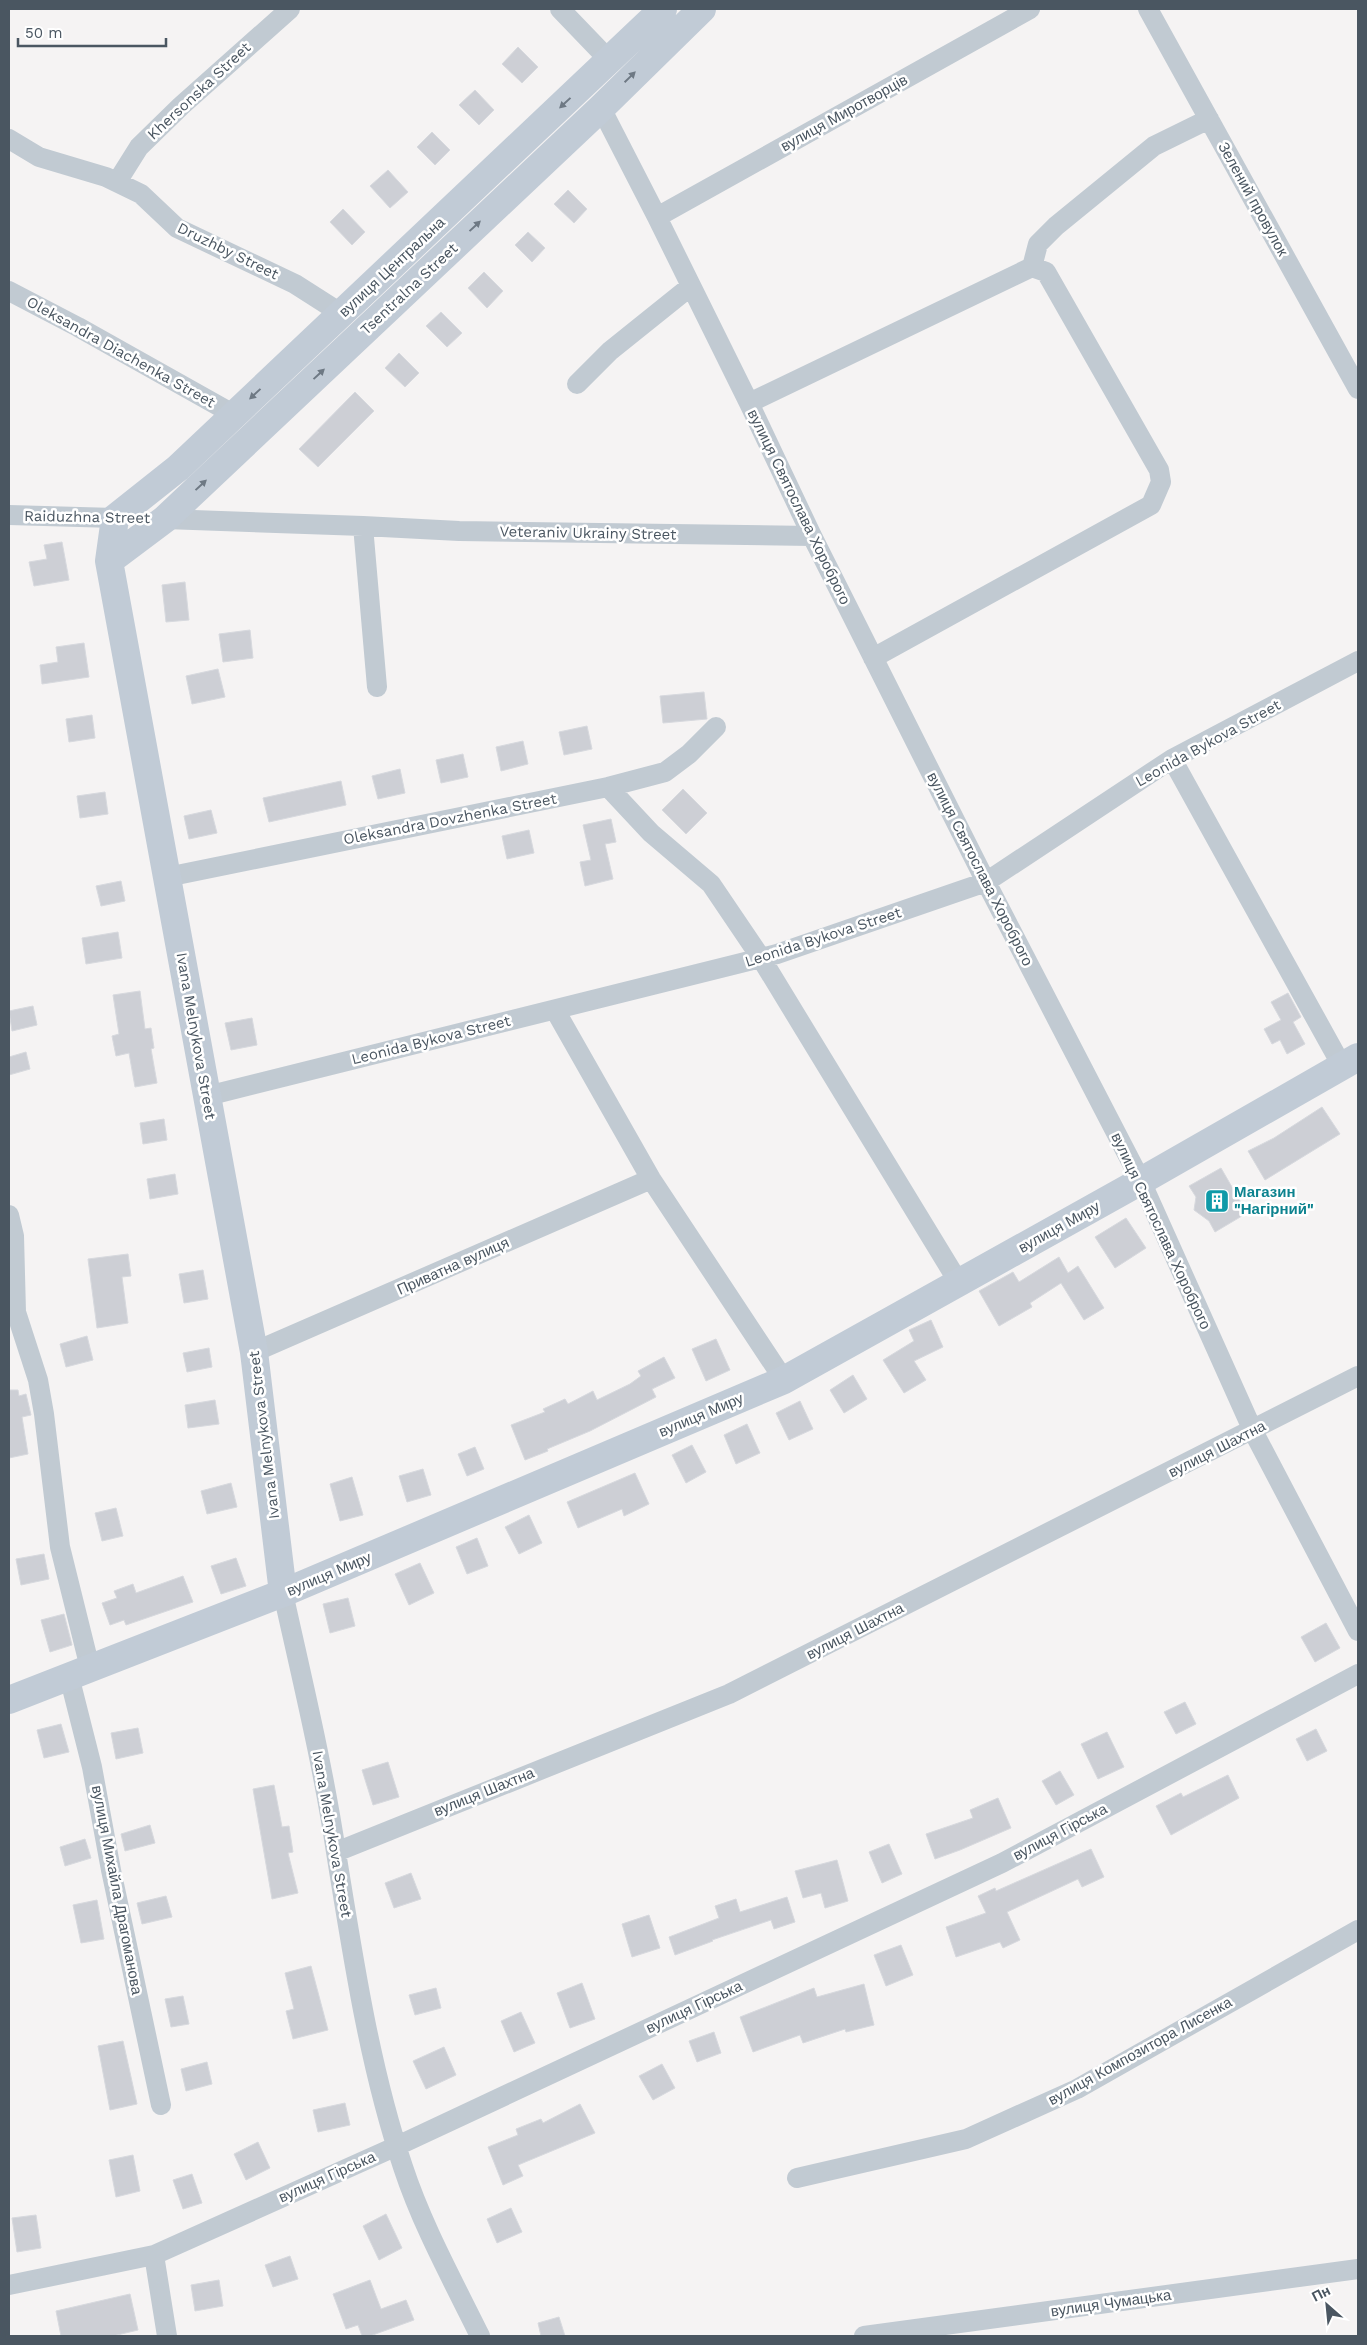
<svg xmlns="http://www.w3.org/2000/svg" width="1367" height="2345" viewBox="0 0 1367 2345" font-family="'Work Sans',sans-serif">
<rect width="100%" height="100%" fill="#f5f3f3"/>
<path fill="#cdcfd5" stroke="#d7d9de" d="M518,47L538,67L522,83L502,64Z
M475,90L494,110L479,125L459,105Z
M432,132L450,150L435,165L417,147Z
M388,170L408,192L390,208L370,186Z
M568,190L587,209L574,223L554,204Z
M343,209L365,232L352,245L330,222Z
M528,232L545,248L532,262L515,245Z
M484,272L503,291L487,308L468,288Z
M441,312L462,333L447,347L426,326Z
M399,353L419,373L405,387L385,368Z
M355,392L374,411L318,467L299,449Z
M62,542L69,580L34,586L29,562L47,559L44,545Z
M185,582L189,620L166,622L162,585Z
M250,630L253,658L223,662L219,634Z
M84,643L89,677L42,684L40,665L58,662L56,647Z
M218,669L225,697L192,704L186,676Z
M704,692L707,719L663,723L660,696Z
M92,715L95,738L69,742L66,719Z
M587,726L592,749L564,755L559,732Z
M523,741L528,764L501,771L496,747Z
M463,754L468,777L441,783L436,760Z
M400,769L405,793L378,799L372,776Z
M341,781L346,805L269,822L263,798Z
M683,789L707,813L686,834L662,810Z
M105,792L108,814L80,818L77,796Z
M211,810L217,833L189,839L184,816Z
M611,819L616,842L605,844L613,879L585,886L580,862L591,860L583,825Z
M529,830L534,853L507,859L502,836Z
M121,881L125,901L101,906L96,886Z
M118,932L122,958L86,964L82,938Z
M140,991L145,1029L151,1028L154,1048L151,1049L157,1083L135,1087L129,1053L116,1056L112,1036L119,1034L113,995Z
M1288,993L1301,1017L1293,1022L1305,1044L1287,1054L1280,1040L1272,1044L1264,1029L1281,1020L1271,1002Z
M33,1006L37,1025L12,1031L9,1011Z
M252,1018L257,1045L231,1050L225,1023Z
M26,1052L30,1069L9,1075V1057Z
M1322,1107L1340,1134L1265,1180L1248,1151L1274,1138Z
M164,1119L167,1140L143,1144L140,1123Z
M1221,1168L1247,1213L1215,1232L1209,1221L1194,1210L1196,1197L1189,1186Z
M175,1174L178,1194L150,1199L147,1179Z
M1126,1218L1146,1248L1115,1268L1095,1237Z
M128,1254L131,1276L122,1277L128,1323L97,1328L88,1259Z
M1059,1257L1068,1273L1078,1266L1104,1308L1084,1320L1061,1283L1030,1303L1032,1307L999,1326L979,1291L1013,1272L1019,1282Z
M203,1270L208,1299L184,1303L179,1274Z
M931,1320L943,1347L914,1361L926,1380L904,1393L883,1360L914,1341L909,1330Z
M87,1336L93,1360L66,1367L60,1344Z
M716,1339L730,1370L706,1381L692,1349Z
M209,1348L212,1367L187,1372L183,1353Z
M664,1357L675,1378L652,1389L656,1397L590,1431L547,1449L548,1451L525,1460L511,1425L545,1412L543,1409L565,1399L568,1404L593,1391L597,1400L630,1384L641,1376L638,1371Z
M853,1375L867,1399L844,1413L830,1390Z
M9,1390H18L19,1396L26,1394L31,1415L22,1417L28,1454L9,1458Z
M215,1400L219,1424L188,1428L185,1405Z
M800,1401L813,1429L789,1440L776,1413Z
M747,1424L760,1453L736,1464L724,1435Z
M692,1445L706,1472L686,1483L672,1455Z
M475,1447L484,1469L467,1476L458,1454Z
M423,1469L431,1495L407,1502L399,1476Z
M635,1473L649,1504L624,1516L622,1509L578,1528L567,1502Z
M352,1477L363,1515L340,1521L330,1484Z
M231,1483L237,1507L207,1514L201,1491Z
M116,1508L123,1536L102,1541L95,1513Z
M529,1515L542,1543L519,1554L505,1527Z
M477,1538L488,1566L467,1574L456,1547Z
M44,1554L49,1579L21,1585L16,1559Z
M236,1558L246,1586L221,1594L211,1566Z
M420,1563L434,1593L409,1605L395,1574Z
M183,1576L193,1602L126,1625L124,1620L110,1625L102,1603L117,1598L114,1591L133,1584L136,1593Z
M348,1598L355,1626L330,1633L323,1604Z
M64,1614L72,1645L50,1652L41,1620Z
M1326,1623L1340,1648L1315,1662L1301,1637Z
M1185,1702L1196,1724L1176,1734L1164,1712Z
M61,1724L69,1752L44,1758L37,1730Z
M138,1728L143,1753L116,1759L111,1733Z
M1316,1729L1327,1751L1307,1761L1296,1739Z
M1107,1732L1124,1767L1098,1779L1081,1744Z
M388,1762L399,1797L373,1805L362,1770Z
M1060,1771L1074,1795L1056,1805L1042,1781Z
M1228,1775L1239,1798L1171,1835L1156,1806L1181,1793L1183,1797Z
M274,1785L282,1827L289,1826L293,1852L288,1853L298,1893L272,1899L253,1789Z
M998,1798L1011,1828L960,1850L935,1859L926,1834L973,1818L970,1810Z
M150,1825L155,1843L125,1851L121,1834Z
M85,1839L91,1858L65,1866L60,1847Z
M889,1844L902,1874L882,1883L869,1852Z
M1091,1849L1104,1877L1082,1887L1078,1879L1007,1912L1020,1940L1003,1948L1000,1942L956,1957L946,1927L986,1913L978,1896L995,1888L996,1891Z
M837,1860L848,1901L825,1908L821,1893L803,1898L795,1871Z
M411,1873L421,1899L394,1908L385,1883Z
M166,1896L172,1917L142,1924L137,1903Z
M787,1897L795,1922L774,1929L771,1920L712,1940L713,1941L675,1955L669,1937L719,1918L715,1906L736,1899L740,1912Z
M97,1900L104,1939L81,1943L73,1905Z
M649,1915L660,1948L632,1957L622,1924Z
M901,1945L913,1975L886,1986L874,1955Z
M311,1966L328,2030L293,2039L286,2011L294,2009L285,1973Z
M582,1983L595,2019L570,2028L557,1993Z
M864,1984L874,2025L846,2032L845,2029L803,2043L800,2035L753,2052L740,2017L814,1988L817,1997Z
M436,1988L441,2008L415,2015L409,1995Z
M183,1996L189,2024L171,2027L165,1999Z
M521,2012L535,2043L514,2052L501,2021Z
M714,2032L721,2053L697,2062L689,2041Z
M123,2041L137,2104L110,2110L98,2046Z
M444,2047L456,2075L426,2089L413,2061Z
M207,2062L212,2084L186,2091L181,2069Z
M662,2064L675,2088L653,2100L639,2076Z
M345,2103L350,2125L318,2132L313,2110Z
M580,2104L595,2133L518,2165L523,2176L503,2185L488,2147L518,2135L516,2129L541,2119L543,2123Z
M258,2142L270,2168L246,2180L234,2154Z
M133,2155L140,2191L116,2197L109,2160Z
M192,2174L202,2203L183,2209L173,2180Z
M511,2208L522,2232L497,2243L487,2219Z
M386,2214L402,2248L379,2260L363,2226Z
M36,2215L41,2248L17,2252L12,2218Z
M290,2256L298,2279L273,2287L265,2265Z
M219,2280L223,2306L195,2311L191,2285Z
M370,2280L381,2309L406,2300L414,2320L370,2336H362L358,2325L346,2329L333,2294Z
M130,2294L138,2330L113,2336H61L56,2311Z
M559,2317L565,2336H541L538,2323Z"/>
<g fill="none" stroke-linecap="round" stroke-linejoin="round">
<path stroke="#c1cad2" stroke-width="20" d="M560,9L610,61
M1148,9L1358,389
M601,108L657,217L749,403L812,536L986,882L1141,1181L1253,1431L1358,1631
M9,139L39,157L106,177L141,194L177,228L295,284L342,314
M117,182L139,147L181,106L290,9
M657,217L1030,9
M1032,267L1038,244L1056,226L1154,146L1209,119
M9,291L78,327L233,414
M577,384L610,351L691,286
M749,403L1032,267L1046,272L1159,470L1161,482L1151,505L873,658
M9,515L115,518
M165,519L363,526L377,687
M363,526L459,531L812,536
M1172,759L1342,1066
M608,787L651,833L711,884L761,958L959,1283
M167,877L608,787L665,772L689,754L716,727
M555,1010L651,1179L784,1380
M207,1096L777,954L986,882L1172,759L1358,661
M9,1215L14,1236L16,1312L38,1380L44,1414L60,1547L90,1668
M254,1352L651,1179
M283,1593C302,1679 323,1765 336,1852C353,1957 369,2065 403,2167C422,2225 453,2281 480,2336
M69,1676L92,1767L111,1870L161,2105
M336,1852L729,1694L1358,1376
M797,2178L966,2139L1077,2089L1358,1930
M154,2255L167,2336
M9,2285L154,2255L397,2146L1002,1863L1358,1674
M864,2336L1358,2269"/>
<path stroke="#c1cbd6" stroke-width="28" d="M115,518L109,561L254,1352L283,1593
M115,518L178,468L663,9
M109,561L165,519L601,108L702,9
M9,1700L283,1593L784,1380L1141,1181L1358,1057"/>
</g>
<defs><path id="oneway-solid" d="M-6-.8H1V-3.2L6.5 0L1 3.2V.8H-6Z" transform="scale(1.25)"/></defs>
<g fill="#6e7984">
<use href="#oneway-solid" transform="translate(630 77) rotate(-44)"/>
<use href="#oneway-solid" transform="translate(565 103) rotate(137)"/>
<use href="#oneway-solid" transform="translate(475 226) rotate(-43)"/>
<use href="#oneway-solid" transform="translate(319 374) rotate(-43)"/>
<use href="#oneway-solid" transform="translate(255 394) rotate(137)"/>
<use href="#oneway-solid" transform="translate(201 485) rotate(-43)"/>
</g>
<defs>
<symbol id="building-square" viewBox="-11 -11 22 22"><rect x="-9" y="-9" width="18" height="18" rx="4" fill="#0f9aa8" stroke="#fff"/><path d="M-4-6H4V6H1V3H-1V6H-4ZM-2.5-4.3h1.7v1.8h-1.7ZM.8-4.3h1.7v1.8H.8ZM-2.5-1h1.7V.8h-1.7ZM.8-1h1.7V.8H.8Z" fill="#fff"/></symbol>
</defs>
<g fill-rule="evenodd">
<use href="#building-square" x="1203" y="1187" width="28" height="28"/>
</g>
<g text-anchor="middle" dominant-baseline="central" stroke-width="5" stroke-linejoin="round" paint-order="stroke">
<g font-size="15" fill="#4a5661" stroke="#fff">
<text transform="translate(199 91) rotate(-43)">Khersonska Street</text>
<text transform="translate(844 113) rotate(-29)">вулиця Миротворців</text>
<text transform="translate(1253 199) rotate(61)">Зелений провулок</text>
<text transform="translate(228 251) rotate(26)">Druzhby Street</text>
<text transform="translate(392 267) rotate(-43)">вулиця Центральна</text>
<text transform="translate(409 289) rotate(-43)">Tsentralna Street</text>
<text transform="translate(121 352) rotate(29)">Oleksandra Diachenka Street</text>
<text transform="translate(799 507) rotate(64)">вулиця Святослава Хороброго</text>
<text transform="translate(87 517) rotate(1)">Raiduzhna Street</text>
<text transform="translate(588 533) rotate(1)">Veteraniv Ukrainy Street</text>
<text transform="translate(1208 743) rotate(-29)">Leonida Bykova Street</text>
<text transform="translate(450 819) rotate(-11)">Oleksandra Dovzhenka Street</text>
<text transform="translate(980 869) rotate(63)">вулиця Святослава Хороброго</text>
<text transform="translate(823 937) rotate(-18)">Leonida Bykova Street</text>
<text transform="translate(196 1036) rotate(80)">Ivana Melnykova Street</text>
<text transform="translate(431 1040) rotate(-14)">Leonida Bykova Street</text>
<text transform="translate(1059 1227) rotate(-29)">вулиця Миру</text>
<text transform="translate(1161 1231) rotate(65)">вулиця Святослава Хороброго</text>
<text transform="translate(453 1266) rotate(-24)">Приватна вулиця</text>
<text transform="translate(701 1415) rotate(-23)">вулиця Миру</text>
<text transform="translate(264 1435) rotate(-97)">Ivana Melnykova Street</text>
<text transform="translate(1217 1449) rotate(-27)">вулиця Шахтна</text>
<text transform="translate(329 1574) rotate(-23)">вулиця Миру</text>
<text transform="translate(855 1631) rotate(-27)">вулиця Шахтна</text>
<text transform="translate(484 1792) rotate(-22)">вулиця Шахтна</text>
<text transform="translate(1060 1832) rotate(-28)">вулиця Гірська</text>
<text transform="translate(332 1834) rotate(80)">Ivana Melnykova Street</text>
<text transform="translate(117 1890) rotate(79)">вулиця Михайла Драгоманова</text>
<text transform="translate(694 2007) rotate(-25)">вулиця Гірська</text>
<text transform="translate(1140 2051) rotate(-29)">вулиця Композитора Лисенка</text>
<text transform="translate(327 2177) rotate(-24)">вулиця Гірська</text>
<text transform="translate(1111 2303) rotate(-8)">вулиця Чумацька</text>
</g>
<g font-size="15" font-weight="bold" fill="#0d838f" stroke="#fff" text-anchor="start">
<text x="1234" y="1192">Магазин<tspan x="1234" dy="17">"Нагірний"</tspan></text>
</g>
</g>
<rect width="1367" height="2345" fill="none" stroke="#4a5661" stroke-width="20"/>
<g transform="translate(1327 2305) rotate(333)" stroke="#ffffff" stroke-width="4" paint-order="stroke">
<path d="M0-4L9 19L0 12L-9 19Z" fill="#4a5661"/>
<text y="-8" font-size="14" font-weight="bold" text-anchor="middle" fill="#4a5661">Пн</text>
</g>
<path d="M18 38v8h148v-8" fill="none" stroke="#4a5661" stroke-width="2.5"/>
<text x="25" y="38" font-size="15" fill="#4a5661" stroke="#ffffff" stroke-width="4" paint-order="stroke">50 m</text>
</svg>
